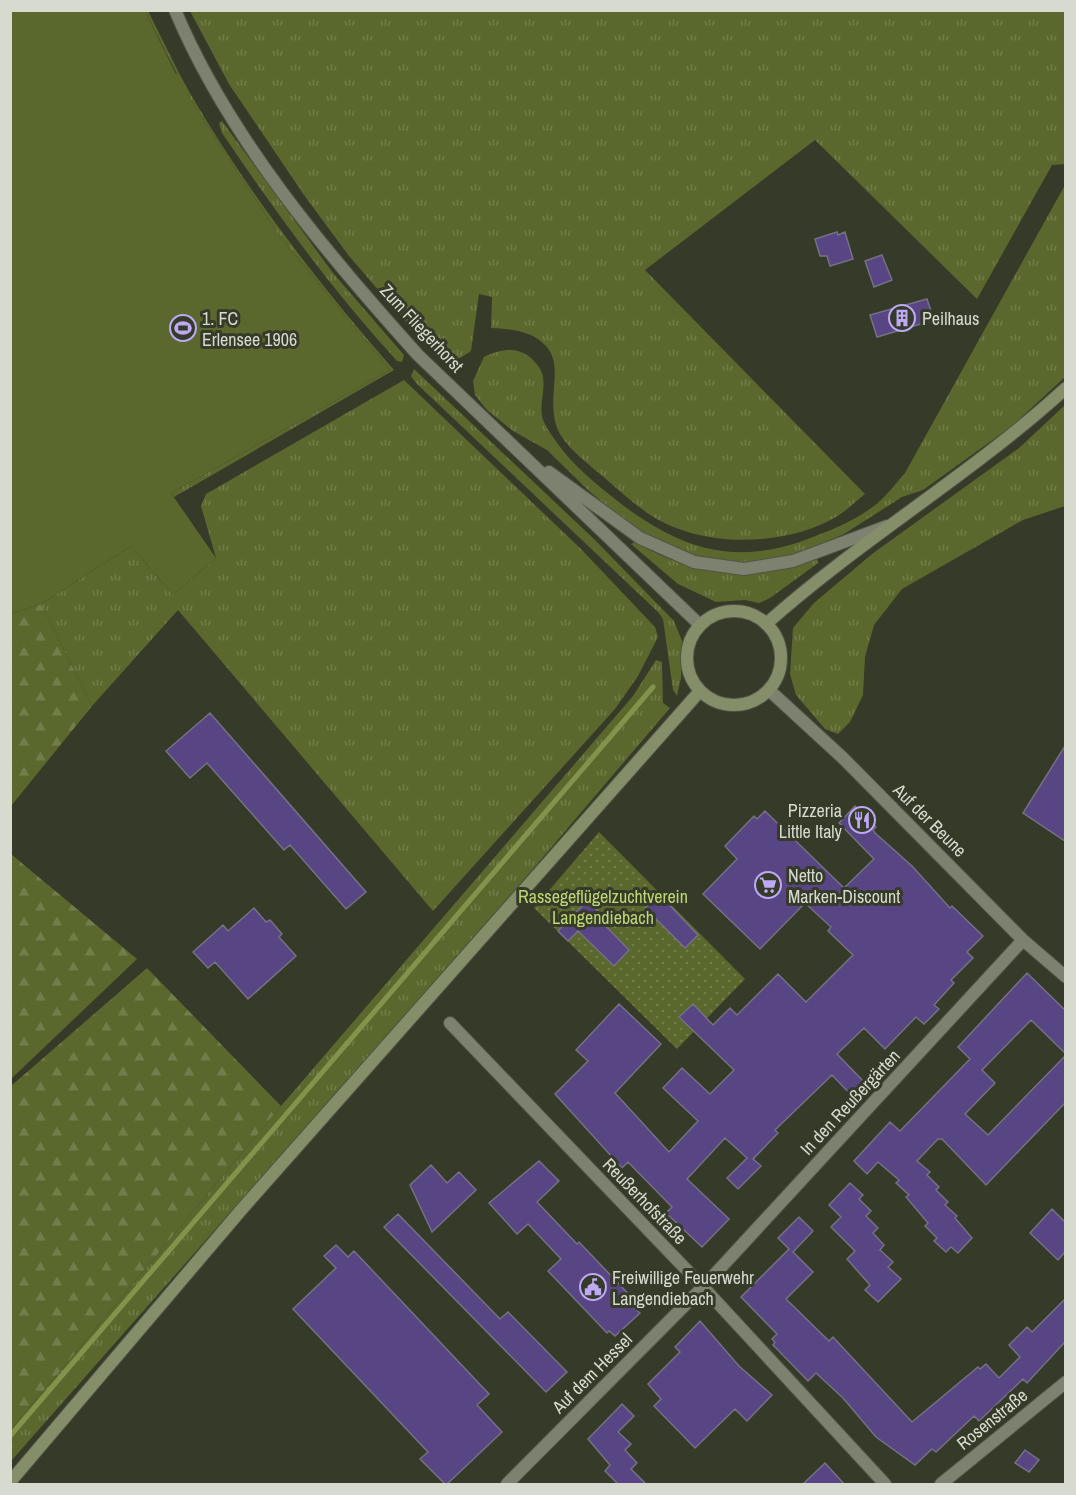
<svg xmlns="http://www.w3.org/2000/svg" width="1076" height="1495" viewBox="0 0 1076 1495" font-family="'Archivo Narrow',sans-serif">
<defs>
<pattern id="grass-tufts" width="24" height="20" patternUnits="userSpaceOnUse" patternTransform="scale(1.5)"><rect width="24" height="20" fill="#5a682d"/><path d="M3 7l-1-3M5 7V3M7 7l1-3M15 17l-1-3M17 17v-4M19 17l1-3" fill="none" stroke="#717d4a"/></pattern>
<pattern id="forest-firs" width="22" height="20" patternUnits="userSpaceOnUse" patternTransform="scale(1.5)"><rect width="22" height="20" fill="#5a682d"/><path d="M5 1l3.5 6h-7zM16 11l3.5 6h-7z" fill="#717d4a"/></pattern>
<pattern id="garden-dots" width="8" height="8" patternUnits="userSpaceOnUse" patternTransform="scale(1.5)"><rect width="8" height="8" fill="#5a682d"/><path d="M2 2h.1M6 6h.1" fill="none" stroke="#717d4a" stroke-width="1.8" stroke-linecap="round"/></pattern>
</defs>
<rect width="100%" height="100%" fill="#353a29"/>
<path fill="url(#grass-tufts)" d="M145,11H148L179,73L177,74Z
M190,11H1065V164L1052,165L977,299L815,140L645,270L865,494C855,502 846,511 836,517C785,547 702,548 652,516C636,506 620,491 606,479C591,466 570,451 560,434C543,403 566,368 546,346C532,331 511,329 491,328L492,297L479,294L471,351L460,358L448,359L427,345L406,322L349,256L304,195L229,84Z
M190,93C248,193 318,283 394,370L174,497L171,493L390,370L277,233L187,94Z
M222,121L333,273L404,355L402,362L397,361C332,290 276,213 222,133L219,123Z
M1065,185V377L1012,426L923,490L902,497L844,534L792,556L744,564L695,559L643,536L589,491L547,450L513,431L487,410L475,395L473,381L484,357C506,347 524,346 539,367C549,382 539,401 542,416C543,423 551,434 555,440C571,464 597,485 620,503C683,551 738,567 813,537C835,529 855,520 874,506C885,498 895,484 905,473Z
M414,369L594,539L674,621L682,641L681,678L677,696L673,690L663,619L658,612L417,384L411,376Z
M404,380L581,549L655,627L658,637L638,676L615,709L433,911L178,610L92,706L41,604L131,546L173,595L216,558L201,506L206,494Z
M1065,405V506L1023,520L902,589L874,625L865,657L863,695L850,722L838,734L825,729L796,695L790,674L793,628L814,603L872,554L1019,448Z
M635,542C692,576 756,582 817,559L818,563L770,598L759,603L745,600L716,602L678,584L631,544Z
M656,660L662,662L663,703L670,708L521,883L11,1461V1430L281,1106L633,696Z"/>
<path fill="url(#forest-firs)" d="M41,604L92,706L11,806V614Z
M11,854L137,959L11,1079Z
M147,968L281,1106L11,1430V1086Z"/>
<path fill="#5a682d" d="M10,11H145L176,74L179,73L190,93L187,94L277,233L390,370L171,493L216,558L173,595L131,546L41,604L11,614Z"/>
<path fill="url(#garden-dots)" d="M599,832L745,979L677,1049L534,908Z"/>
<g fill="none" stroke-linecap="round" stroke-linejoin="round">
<path stroke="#82944c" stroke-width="5" d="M10,1436L653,687"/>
</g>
<path fill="#584583" stroke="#757184" stroke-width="1.5" d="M837,232L838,235L845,232L853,259L830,266L827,256H820L815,239Z
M882,255L892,280L874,287L865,261Z
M927,299L934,320L877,337L870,315Z
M210,713L366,892L346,909L290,845L284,850L207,763L190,778L166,751Z
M1065,746V841L1023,813Z
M855,806L876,827L873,830L875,833L912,866L950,908L952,906L983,936L967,952L973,958L951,980L954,983L934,1005L939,1009L924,1024L916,1017L885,1049L864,1028L837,1054L868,1086L855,1099L832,1075L775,1130L778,1133L753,1159L761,1166L738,1189L727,1178L747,1158L725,1138L687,1179L729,1219L702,1247L666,1213L672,1207L628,1162L622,1168L555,1094L588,1061L576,1050L619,1004L661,1044L615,1093L669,1152L698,1121L663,1088L682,1068L710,1094L734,1070L679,1017L693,1004L713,1025L730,1008L737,1015L778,974L806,1002L853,955L828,931L831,927L805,903L760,949L703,894L737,859L725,846L754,816L757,819L765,811L844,888L874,859L839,823Z
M659,894L698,935L685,948L645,908Z
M587,901L598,911L595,915L629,950L614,966L578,931L568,941L558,931Z
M254,908L266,922L270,920L282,934L279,937L296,956L248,999L215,962L208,968L193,952L223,925L228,931Z
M1027,973L1065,1010V1053L1031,1020L982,1070L995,1083L965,1114L988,1135L1065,1056V1103L986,1185L942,1139H938L917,1161L930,1172L927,1175L939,1187L936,1190L948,1202L945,1205L957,1216L955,1218L972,1238L958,1253L951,1247L946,1252L934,1241L937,1238L925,1226L928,1223L906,1197L909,1195L896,1183L899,1180L878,1162L867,1174L854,1161L890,1122L900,1131L970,1059L958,1047Z
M539,1161L559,1181L537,1202L577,1244L579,1242L638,1304L634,1308L640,1313L615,1336L609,1331L607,1333L548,1271L561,1259L528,1224L517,1234L489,1203Z
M431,1165L447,1183L459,1172L476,1190L432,1232L410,1185Z
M850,1183L863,1195L859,1199L871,1211L866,1216L878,1228L873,1233L884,1245L880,1250L893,1262L888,1267L901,1279L878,1302L865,1290L870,1285L847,1259L855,1251L831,1227L841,1217L829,1205Z
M1052,1209L1065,1222V1252L1058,1260L1030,1233Z
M398,1214L500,1319L508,1312L567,1372L546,1392L384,1227Z
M799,1217L813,1231L793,1252L813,1272L786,1299L829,1341L833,1337L912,1422L978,1367L980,1369L986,1364L999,1378L1020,1357L1009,1345L1027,1327L1032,1332L1065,1299V1342L1027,1383L1023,1379L979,1421L974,1416L936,1452L932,1449L915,1465L876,1437L843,1398L816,1373L808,1381L773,1345L775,1342L772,1339L777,1334L741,1297L789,1249L778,1238Z
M336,1245L348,1257L354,1251L489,1394L477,1405L502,1432L446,1485L420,1459L428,1452L293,1309L336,1268L324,1256Z
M700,1321L739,1366L772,1395L747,1421L735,1409L695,1448L654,1406L661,1399L648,1384L680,1352L675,1347Z
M622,1404L634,1416L618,1432L631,1444L625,1450L637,1463L631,1469L647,1485H619L605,1471L610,1465L588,1439Z
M1025,1450L1039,1460L1029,1472L1015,1463Z
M825,1463L845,1485H802Z"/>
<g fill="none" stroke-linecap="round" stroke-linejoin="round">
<defs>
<path id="street" d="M175,10C228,137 327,254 418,355L700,625
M549,472L640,538L694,562L744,569L793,561L887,526
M769,690L844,759L1023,940L1066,977
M450,1023L703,1287L885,1484
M507,1484L703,1287L1023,940
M941,1484L1066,1382"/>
<path id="secondary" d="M687 658a47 47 0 1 1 94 0a47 47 0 1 1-94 0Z
M766,624C861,539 972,474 1066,388
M10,1482L242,1209L700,691"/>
</defs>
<use href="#street" stroke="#515546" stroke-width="14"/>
<use href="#secondary" stroke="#515546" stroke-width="14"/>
<use href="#street" stroke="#7c826f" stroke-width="12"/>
<use href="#secondary" stroke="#848e69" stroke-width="12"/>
</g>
<defs>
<symbol id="building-ring" viewBox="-11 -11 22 22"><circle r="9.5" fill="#353a29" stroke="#bda9f5" stroke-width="1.5"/><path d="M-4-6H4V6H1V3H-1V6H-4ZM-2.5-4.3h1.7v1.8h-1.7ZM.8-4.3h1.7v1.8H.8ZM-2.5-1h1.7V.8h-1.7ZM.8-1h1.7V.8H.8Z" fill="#bda9f5"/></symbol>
<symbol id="stadium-ring" viewBox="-11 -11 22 22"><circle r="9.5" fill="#353a29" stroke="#bda9f5" stroke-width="1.5"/><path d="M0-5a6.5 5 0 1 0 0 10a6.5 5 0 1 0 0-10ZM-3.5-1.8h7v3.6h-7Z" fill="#bda9f5"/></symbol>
<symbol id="restaurant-ring" viewBox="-11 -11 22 22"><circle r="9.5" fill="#353a29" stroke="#bda9f5" stroke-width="1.5"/><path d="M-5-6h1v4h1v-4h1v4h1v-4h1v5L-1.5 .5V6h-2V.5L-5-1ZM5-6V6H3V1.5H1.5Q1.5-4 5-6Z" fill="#bda9f5"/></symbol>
<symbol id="supermarket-ring" viewBox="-11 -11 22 22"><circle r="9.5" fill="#353a29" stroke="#bda9f5" stroke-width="1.5"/><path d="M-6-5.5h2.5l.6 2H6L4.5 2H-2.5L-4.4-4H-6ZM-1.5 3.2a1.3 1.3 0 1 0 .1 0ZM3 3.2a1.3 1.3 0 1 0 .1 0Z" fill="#bda9f5"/></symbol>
<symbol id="civic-ring" viewBox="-11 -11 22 22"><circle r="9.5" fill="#353a29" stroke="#bda9f5" stroke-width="1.5"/><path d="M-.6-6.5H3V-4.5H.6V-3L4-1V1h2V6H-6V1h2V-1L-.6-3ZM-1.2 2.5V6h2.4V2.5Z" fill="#bda9f5"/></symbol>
</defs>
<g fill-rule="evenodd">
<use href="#building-ring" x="887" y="303" width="30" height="30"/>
<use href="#stadium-ring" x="168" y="313" width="30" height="30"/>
<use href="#restaurant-ring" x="847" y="805" width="30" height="30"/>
<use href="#supermarket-ring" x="753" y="870" width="30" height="30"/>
<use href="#civic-ring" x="578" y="1272" width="30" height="30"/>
</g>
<g text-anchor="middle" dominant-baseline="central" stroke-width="6" stroke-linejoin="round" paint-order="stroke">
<g font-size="18" fill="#d6dacf" stroke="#353a29" text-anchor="start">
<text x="202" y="318">1. FC<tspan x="202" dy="21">Erlensee 1906</tspan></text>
<text x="922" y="318">Peilhaus</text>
<text x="842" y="810" text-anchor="end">Pizzeria<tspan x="842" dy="21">Little Italy</tspan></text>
<text x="788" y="875">Netto<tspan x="788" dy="21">Marken-Discount</tspan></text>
<text x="612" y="1277">Freiwillige Feuerwehr<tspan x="612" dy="21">Langendiebach</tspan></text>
</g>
<g font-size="18" fill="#d6dacf" stroke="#353a29">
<text transform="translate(422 328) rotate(47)">Zum Fliegerhorst</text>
<text transform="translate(930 820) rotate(45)">Auf der Beune</text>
<text transform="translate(850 1102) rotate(-47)">In den Reußergärten</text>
<text transform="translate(645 1201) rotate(46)">Reußerhofstraße</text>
<text transform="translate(592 1373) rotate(-45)">Auf dem Hessel</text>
<text transform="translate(992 1419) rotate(-39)">Rosenstraße</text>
</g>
<g font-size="18" fill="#bed874" stroke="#353a29">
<text x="603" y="896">Rassegeflügelzuchtverein<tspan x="603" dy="21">Langendiebach</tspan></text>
</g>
</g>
<rect width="1076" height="1495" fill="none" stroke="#d6dacf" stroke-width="24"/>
</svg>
